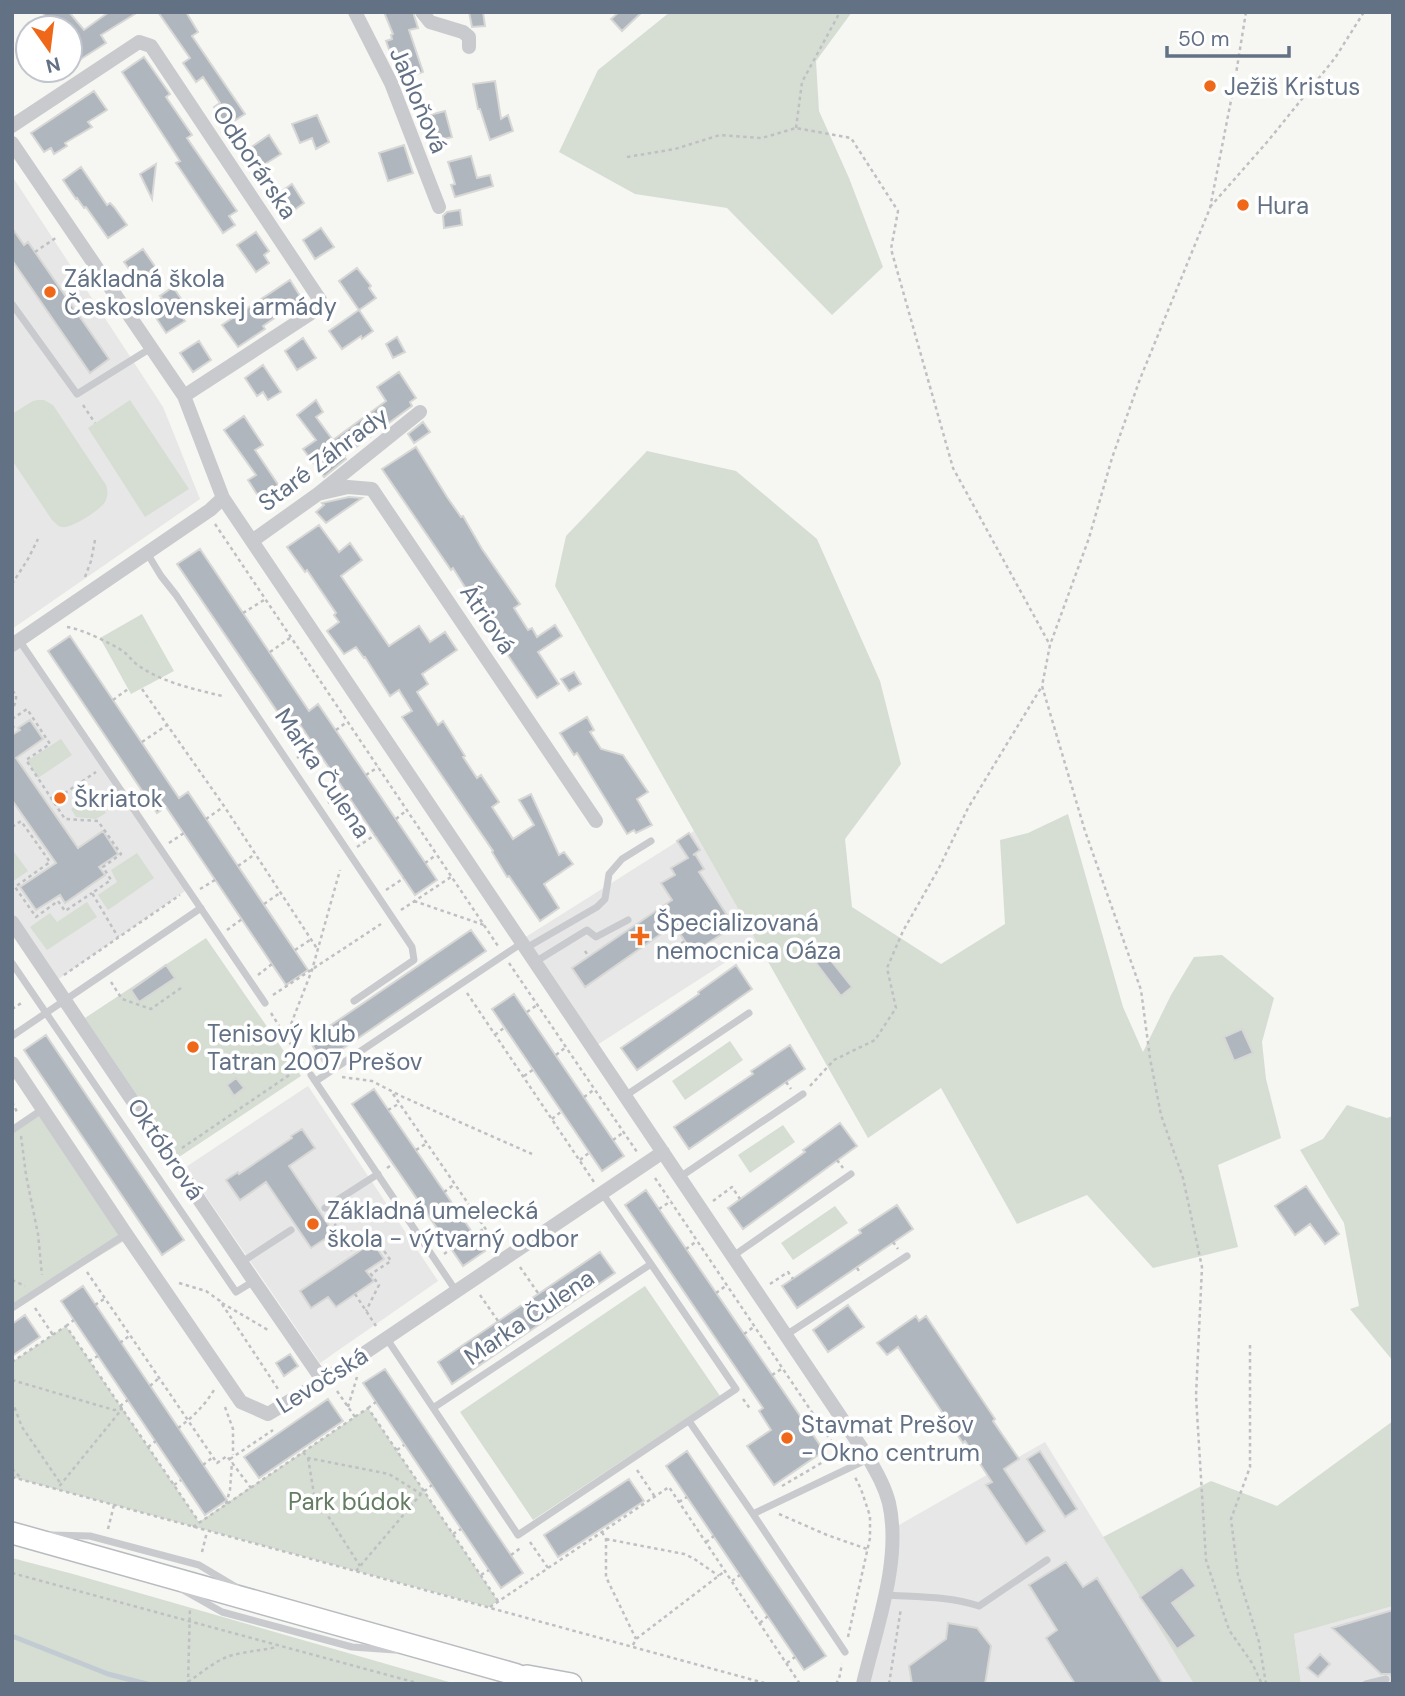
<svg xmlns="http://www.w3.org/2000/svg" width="1405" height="1696" viewBox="0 0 1405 1696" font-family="'DM Sans',sans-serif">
<rect width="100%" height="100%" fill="#f6f6f2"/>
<path fill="#e6e7e6" d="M12,176L163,407L200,499L12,629Z
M19,640L188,889L54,982L12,922V645Z
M694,831L757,942L594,1047L521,940Z
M308,1086L438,1281L320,1363L186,1167Z
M1045,1442L1194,1684H867L892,1529Z
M1393,1606V1684H1301L1294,1634Z"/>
<path fill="#d6ded3" d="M670,12H852L816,61L819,111L849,178L883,267L832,315L727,208L635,194L559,152L598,70Z
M38,400H44L53,405L106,485C108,491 108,496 105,502C100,510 71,529 62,527C57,526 56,523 52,520L12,460V414L33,401Z
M130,400L189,489L145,517L88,428Z
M647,451L736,471L817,539L880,681L901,764L845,839L852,907L941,964L1005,924L1000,840L1028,833L1068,814L1123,1007L1143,1052L1171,995L1194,957L1222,955L1274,998L1262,1042L1266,1079L1281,1138L1218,1165L1238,1247L1153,1268L1087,1195L1017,1224L941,1088L868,1138L555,586L566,536Z
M142,614L174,671L131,694L100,638Z
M61,739L72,755L38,778L27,761Z
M94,794L106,813L96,819L76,817L71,809Z
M12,849L28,871L12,882Z
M137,853L154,878L108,910L98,895L117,882L111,870Z
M87,902L97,917L47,950L30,927L50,913L57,922Z
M206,938L301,1076L179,1157L85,1018Z
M730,1041L743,1060L685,1100L672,1081Z
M1347,1105L1387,1118L1393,1116V1361L1350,1309L1359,1306L1344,1223L1300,1150L1323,1139Z
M38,1110L124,1241L12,1308V1127Z
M783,1125L795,1142L750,1173L738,1155Z
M835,1206L848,1223L793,1260L781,1243Z
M645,1286L720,1396L533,1520L460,1412Z
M66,1326L199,1522L368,1408L498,1601L489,1607L12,1477V1362Z
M1393,1421V1606L1294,1634L1301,1684H1194L1103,1537L1211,1481L1277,1506Z
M12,1558L73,1574L456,1684H12Z"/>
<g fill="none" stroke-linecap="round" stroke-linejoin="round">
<path stroke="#c3cbd2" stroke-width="5" d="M12,1636L108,1674L147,1684"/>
</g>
<path fill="#b0b6bd" stroke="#d7d7d5" stroke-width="2" d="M42,12H69L84,30L109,12H138L101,35L106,43L78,61L70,49L71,28H54Z
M158,12H186L198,32L192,36L245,114L226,126L214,107L220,103L203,77L196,82L183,63L190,58Z
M384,12H413L418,28L409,30L423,72L400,80L386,41L392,39L391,35L393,34Z
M469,12H483L485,26L472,27Z
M619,12H642L622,31L611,19Z
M144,57L170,94L166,97L192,135L187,138L237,211L229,216L235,225L223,233L176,163L180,161L122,72Z
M495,81L501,119L508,115L513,131L490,140L480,109H478L473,84Z
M94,91L107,110L88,122L92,127L65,143L67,146L54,154L51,148L44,152L31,133Z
M445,111L452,137L429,143L422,117Z
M317,115L329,142L316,149L312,138L300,143L292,124Z
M269,135L281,154L262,166L250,148Z
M404,145L413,173L388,181L379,153Z
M471,156L477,178L490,175L493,186L455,197L451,185L455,184L448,162Z
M156,164L152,199L140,174Z
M81,167L107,205L110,203L114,207L127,225L108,238L86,207L84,208L77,198L76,199L63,180Z
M292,184L304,203L286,216L273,197Z
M460,210L462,225L444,228L443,216L447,212Z
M12,228L24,245L28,242L109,359L90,373L12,260Z
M321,228L334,247L315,259L303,240Z
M256,232L269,251L264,255L269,263L256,272L237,245Z
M143,249L156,268L137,280L124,262Z
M357,268L371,286L369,288L376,298L359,310L339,281Z
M290,280L302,299L263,326L265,329L238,347L222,325Z
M173,287L184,303L176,308L185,321L166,333L149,307L162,298L160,296Z
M359,310L373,331L362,339L361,336L342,349L329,331Z
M397,337L405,352L393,358L386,344Z
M303,338L316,358L297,370L285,351Z
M199,341L211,360L193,372L180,353Z
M263,365L281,392L268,400L263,392L257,396L245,378Z
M399,372L416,398L410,402L412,406L344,456L346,459L324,477L303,449L316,440L297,415L316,400L323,412L316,417L333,440L386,401L377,387Z
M244,416L263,445L255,450L279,486L260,499L248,480L256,475L224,430Z
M423,422L430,432L414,443L408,434Z
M416,447L447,497L461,517L463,516L482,549L520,604L514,608L528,630L532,628L537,637L555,625L562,636L538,652L559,684L537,698L473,604L475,603L453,568L451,570L382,469Z
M349,497L362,498L326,523L316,512L324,505L322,503Z
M319,525L339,552L350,543L362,560L341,576L389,646L419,626L430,642L445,632L457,650L422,674L428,684L417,692L438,725L443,721L465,756L463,757L477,778L481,775L499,802L492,807L513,839L534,825L519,800L531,794L559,855L564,852L573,864L544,884L559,908L540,921L509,876L507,877L492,852L493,851L402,717L412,711L399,690L390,696L365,657L364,658L356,647L344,654L327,631L339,622L334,615L336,613L307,570L305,572L287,547Z
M200,549L309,711L318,704L437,880L415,895L296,719L287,726L177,564Z
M70,636L179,798L188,792L308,970L286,985L166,807L157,813L48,651Z
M574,672L581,684L569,691L561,679Z
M587,717L594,730L590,732L601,749L623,755L648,792L637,799L652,825L636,833L634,830L627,834L577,753L574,755L560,733Z
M30,720L43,739L16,758L78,848L103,831L118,854L99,867L105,875L65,903L60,895L36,910L20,887L56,863L12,800V735L20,730L18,728Z
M689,833L700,850L693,855L695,854L704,869L699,872L734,926L693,953L674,925L585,987L572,968L672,900L661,883L675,875L671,868L688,858L677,841Z
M471,930L486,951L323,1062L309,1040Z
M817,943L852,987L841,996L807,951Z
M166,965L175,978L139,1002L131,990Z
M736,965L752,989L637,1070L621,1048L699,994L698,992Z
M514,994L624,1156L602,1171L492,1009Z
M1242,1029L1253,1053L1234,1061L1224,1037Z
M46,1035L184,1240L162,1255L24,1050Z
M790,1045L805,1069L689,1149L674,1127L753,1074L751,1071Z
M236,1078L244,1088L234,1096L227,1085Z
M374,1089L485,1251L463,1266L352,1104Z
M840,1123L857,1146L743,1229L728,1208L805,1152L803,1150Z
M302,1129L315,1148L289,1166L334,1233L311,1248L266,1182L240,1200L226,1180L238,1172L239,1174L292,1138L291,1136Z
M1306,1186L1339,1234L1325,1244L1310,1224L1295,1235L1275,1206Z
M646,1190L824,1451L774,1485L747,1446L771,1430L759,1411L763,1408L625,1205Z
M897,1205L913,1229L797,1308L782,1286L861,1233L859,1230Z
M373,1242L384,1259L366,1271L374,1281L336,1307L328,1297L311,1308L300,1291Z
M600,1252L615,1273L452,1384L438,1362Z
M83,1286L227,1500L205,1515L61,1301Z
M848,1305L864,1327L828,1352L813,1330Z
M25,1315L40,1337L12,1356V1324Z
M916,1316L919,1321L926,1316L995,1419L993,1421L1019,1459L1004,1469L1045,1531L1026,1544L986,1485L992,1482L965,1441L963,1443L898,1347L887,1355L877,1343Z
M290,1354L298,1366L284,1376L276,1363Z
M385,1369L523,1573L501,1588L363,1383Z
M328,1399L343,1421L259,1478L244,1457Z
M687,1451L826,1656L804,1670L666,1466Z
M1040,1451L1077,1509L1065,1517L1027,1459Z
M629,1479L644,1501L558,1557L544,1535Z
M1066,1562L1083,1587L1097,1578L1163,1684H1075L1046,1638L1057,1630L1029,1585Z
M1182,1567L1196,1586L1172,1603L1196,1636L1177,1649L1140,1597Z
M1393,1610V1684H1391L1392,1678L1390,1674H1381L1332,1628Z
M948,1623L977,1628L991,1646L985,1684H912L909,1666L946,1639Z
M1320,1654L1330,1664L1318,1677L1307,1668Z"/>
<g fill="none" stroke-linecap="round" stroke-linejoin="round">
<defs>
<path id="primary" d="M12,1533L514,1674L539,1684
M527,1676L571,1684"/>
</defs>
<use href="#primary" stroke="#b8bbc0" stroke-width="24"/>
<path stroke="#bfc0c3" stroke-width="2.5" stroke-dasharray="3.5 3.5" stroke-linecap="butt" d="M1246,12L1235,80L1210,208L1140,379L1112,458L1089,538L1050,645L1042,686L1085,831L1141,990L1150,1058L1161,1115L1183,1178L1202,1267L1196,1396L1206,1560L1229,1630L1252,1663L1262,1684
M796,128L802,82L840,12
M627,157L675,149L720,135L762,138L796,128L851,138L898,211L891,249L953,468L1050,645
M1210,207L1268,141L1335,58L1364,12
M35,252L57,237
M83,405L95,423
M215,524L498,946
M85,577L91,561L95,540
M12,584L28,559L38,539
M243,613L264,600
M67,627C82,629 110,643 123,651C129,656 133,662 139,666C164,683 194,689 222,696
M270,652L290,638
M142,689L224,806L318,950
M12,691L16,694V700L12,712
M113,700L128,689
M12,719L27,709L50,744L26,760L65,819L98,821L121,854L103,867L111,880L92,893L118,937
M12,725L15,729L12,731
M336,730L347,722
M142,742L167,725
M297,758L314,746
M366,775L378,767
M53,801L96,772
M328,803L345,792
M206,819L223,807
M396,819L407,810
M12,827L21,821L50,862L15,887L36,917L58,901L65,911L92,893
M169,843L184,833
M357,847L375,835
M425,863L436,855
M238,866L255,854
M200,889L215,880
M386,890L404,878
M414,901L484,925
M264,904L280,893
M401,910L451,877
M227,930L242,919
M295,950L310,940
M585,951L589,957
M664,955L685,941
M509,963L637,1152
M64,975L180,895
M258,975L272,964
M111,982L122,999L151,1009L181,988
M467,993L594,1182
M273,995L381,924
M12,1009L23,1002
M527,1012L537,1005
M271,1013L305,1067
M495,1035L505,1027
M286,1037L312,970L340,870
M556,1055L566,1047
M524,1076L534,1069
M342,1077L372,1081L403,1097L532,1154
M786,1082L791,1089
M810,1086L834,1060L875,1040L896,1008L887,968L903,931L939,868L968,808L1042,686
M393,1094L498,1247
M584,1097L595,1089
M12,1102L18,1114
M388,1110L400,1103
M552,1119L562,1111
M21,1136L26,1175L38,1234L42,1275
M613,1140L624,1132
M182,1148L301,1067
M416,1150L427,1143
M580,1160L590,1152
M837,1160L843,1168
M387,1168L393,1164
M655,1178L844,1460
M444,1192L455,1184
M713,1201L732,1187L740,1199
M659,1209L671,1201
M416,1212L423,1207
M331,1218L351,1250L373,1235L391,1261L371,1274L379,1285L366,1311
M474,1235L485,1228
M893,1242L898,1249
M686,1249L697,1241
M444,1254L451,1249
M520,1267L538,1293
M857,1268L861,1274
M87,1272L217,1463L227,1456L251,1488
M12,1280L25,1286
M179,1283L206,1291L220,1301L278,1389
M770,1284L788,1272L793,1279
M716,1293L727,1285
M355,1294L376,1326
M480,1295L498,1321
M222,1303L268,1330
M95,1305L104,1299
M35,1308L53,1335
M66,1326L74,1320
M744,1334L755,1326
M120,1343L129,1336
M1250,1345V1467L1231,1519L1238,1575L1259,1642L1266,1684
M89,1361L98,1356
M12,1362L66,1326L199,1522
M772,1375L783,1368
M12,1380L114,1410L122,1409L57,1489
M150,1386L159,1378
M337,1391L355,1417
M743,1399L751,1410
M12,1401L22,1427L61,1484
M120,1406L128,1400
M225,1407L233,1429V1455
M348,1407L357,1377
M368,1408L376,1402
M178,1428C192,1418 205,1405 214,1390
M148,1447L156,1441
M397,1450L404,1445
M303,1452L308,1458L389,1474L421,1494
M308,1458L314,1494L360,1566
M230,1459L273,1430
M203,1465L213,1457
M12,1469L21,1478
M637,1470L655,1497
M12,1477L768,1684
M174,1485L181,1480
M782,1486L840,1452
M679,1502L687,1497
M226,1504L230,1490L232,1462
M779,1514L827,1535L867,1549
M193,1527L368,1408L498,1601
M108,1529L114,1505
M602,1532L606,1539V1577L636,1639
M453,1534L461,1529
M606,1539L684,1554L693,1558L719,1576
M530,1542L548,1568
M706,1542L714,1536
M202,1552L207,1532
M511,1555L522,1547
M356,1571L421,1494L432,1485
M12,1573L421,1684
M481,1575L489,1570
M732,1581L740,1575
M490,1607L669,1487L800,1684
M760,1623L768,1616
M848,1637L870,1538V1516L861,1489L855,1477
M633,1645L636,1639L725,1571
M787,1663L795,1657
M188,1682C203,1672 219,1657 237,1654C251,1651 264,1650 277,1647
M188,1684L190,1607
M836,1684L839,1679L842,1664
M889,1684L901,1608"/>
<path stroke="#c8cace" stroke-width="7" d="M12,304L77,394L151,348
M147,553L161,576L176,595L412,947L414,960L354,1001
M19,640L265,1003
M526,948L597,907L605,899L609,874L622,859L651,841
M535,962L587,930L596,937L628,920
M12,963L236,1292L254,1281
M12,1036L201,908
M311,1075L456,1291
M316,1081L522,943
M625,1096L749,1013
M12,1130L43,1109
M680,1177L803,1094
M602,1193L651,1264
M325,1208L378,1174
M733,1256L851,1174
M242,1262L291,1230
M12,1308L126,1234
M786,1335L907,1256
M387,1339L518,1535L736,1389L651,1264L433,1408
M689,1421L753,1514L868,1459
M753,1514L845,1652
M51,1535L90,1536L199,1565L236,1587
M183,1590L222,1612L352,1647L395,1650
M885,1595C917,1597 949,1596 979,1606L1047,1560
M1366,1684L1386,1679"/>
<path stroke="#c8cace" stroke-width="14" d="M355,12L391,83L439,207
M422,12L430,22L463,32L469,37V47
M12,126L139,42L151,46L320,300L316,310L184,396
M12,143L184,396L223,498L869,1459C877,1473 885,1487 889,1503C902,1560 876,1628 863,1684
M318,494L348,487L372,489L596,821
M252,541L318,494L420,412
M12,645L210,510L223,498
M12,922L254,1281L323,1381
M12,1063L126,1234L241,1402L268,1414L323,1381L663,1152"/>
<use href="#primary" stroke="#fff" stroke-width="21"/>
</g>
<g fill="#ef6819" stroke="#fff" stroke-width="2.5">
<circle cx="1210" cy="86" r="7"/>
<circle cx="1243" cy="205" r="7"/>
<circle cx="50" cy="292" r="7"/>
<circle cx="60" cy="798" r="7"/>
<path d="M636.5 925.5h7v7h7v7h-7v7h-7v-7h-7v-7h7z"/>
<circle cx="193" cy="1047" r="7"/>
<circle cx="313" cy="1224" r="7"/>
<circle cx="787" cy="1438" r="7"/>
</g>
<g text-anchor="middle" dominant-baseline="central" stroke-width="7" stroke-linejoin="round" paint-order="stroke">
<g font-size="24" fill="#637185" stroke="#fff" text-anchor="start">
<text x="1224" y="86">Ježiš Kristus</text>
<text x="1257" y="205">Hura</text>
<text x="64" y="278">Základná škola<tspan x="64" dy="28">Československej armády</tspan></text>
<text x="74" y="798">Škriatok</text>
<text x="656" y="922">Špecializovaná<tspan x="656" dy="28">nemocnica Oáza</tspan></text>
<text x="207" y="1033">Tenisový klub<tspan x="207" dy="28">Tatran 2007 Prešov</tspan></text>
<text x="327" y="1210">Základná umelecká<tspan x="327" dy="28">škola - výtvarný odbor</tspan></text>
<text x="801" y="1424">Stavmat Prešov<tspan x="801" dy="28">- Okno centrum</tspan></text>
</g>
<g font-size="24" fill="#637185" stroke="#fff">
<text transform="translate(419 100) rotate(67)">Jabloňová</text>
<text transform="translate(255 162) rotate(56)">Odborárska</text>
<text transform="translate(323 459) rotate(-37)">Staré Záhrady</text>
<text transform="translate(488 619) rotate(56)">Átriová</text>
<text transform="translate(323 773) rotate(56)">Marka Čulena</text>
<text transform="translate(166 1149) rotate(56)">Októbrová</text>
<text transform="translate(529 1317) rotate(-34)">Marka Čulena</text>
<text transform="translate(322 1380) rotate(-32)">Levočská</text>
</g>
<g font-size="24" fill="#647c62" stroke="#fff">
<text x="350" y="1501">Park búdok</text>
</g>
</g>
<rect width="1405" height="1696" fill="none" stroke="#637185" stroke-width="28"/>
<g transform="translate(49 49) rotate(166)"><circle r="33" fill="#ffffff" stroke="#c1c6ce" stroke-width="2"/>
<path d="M0-5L12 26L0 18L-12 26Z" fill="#ef6819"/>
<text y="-10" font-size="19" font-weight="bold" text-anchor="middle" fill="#637185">N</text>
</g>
<path d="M1167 46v10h122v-10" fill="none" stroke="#637185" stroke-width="3.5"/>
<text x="1178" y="46" font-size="21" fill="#637185" stroke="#ffffff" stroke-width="5" paint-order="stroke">50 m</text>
</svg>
